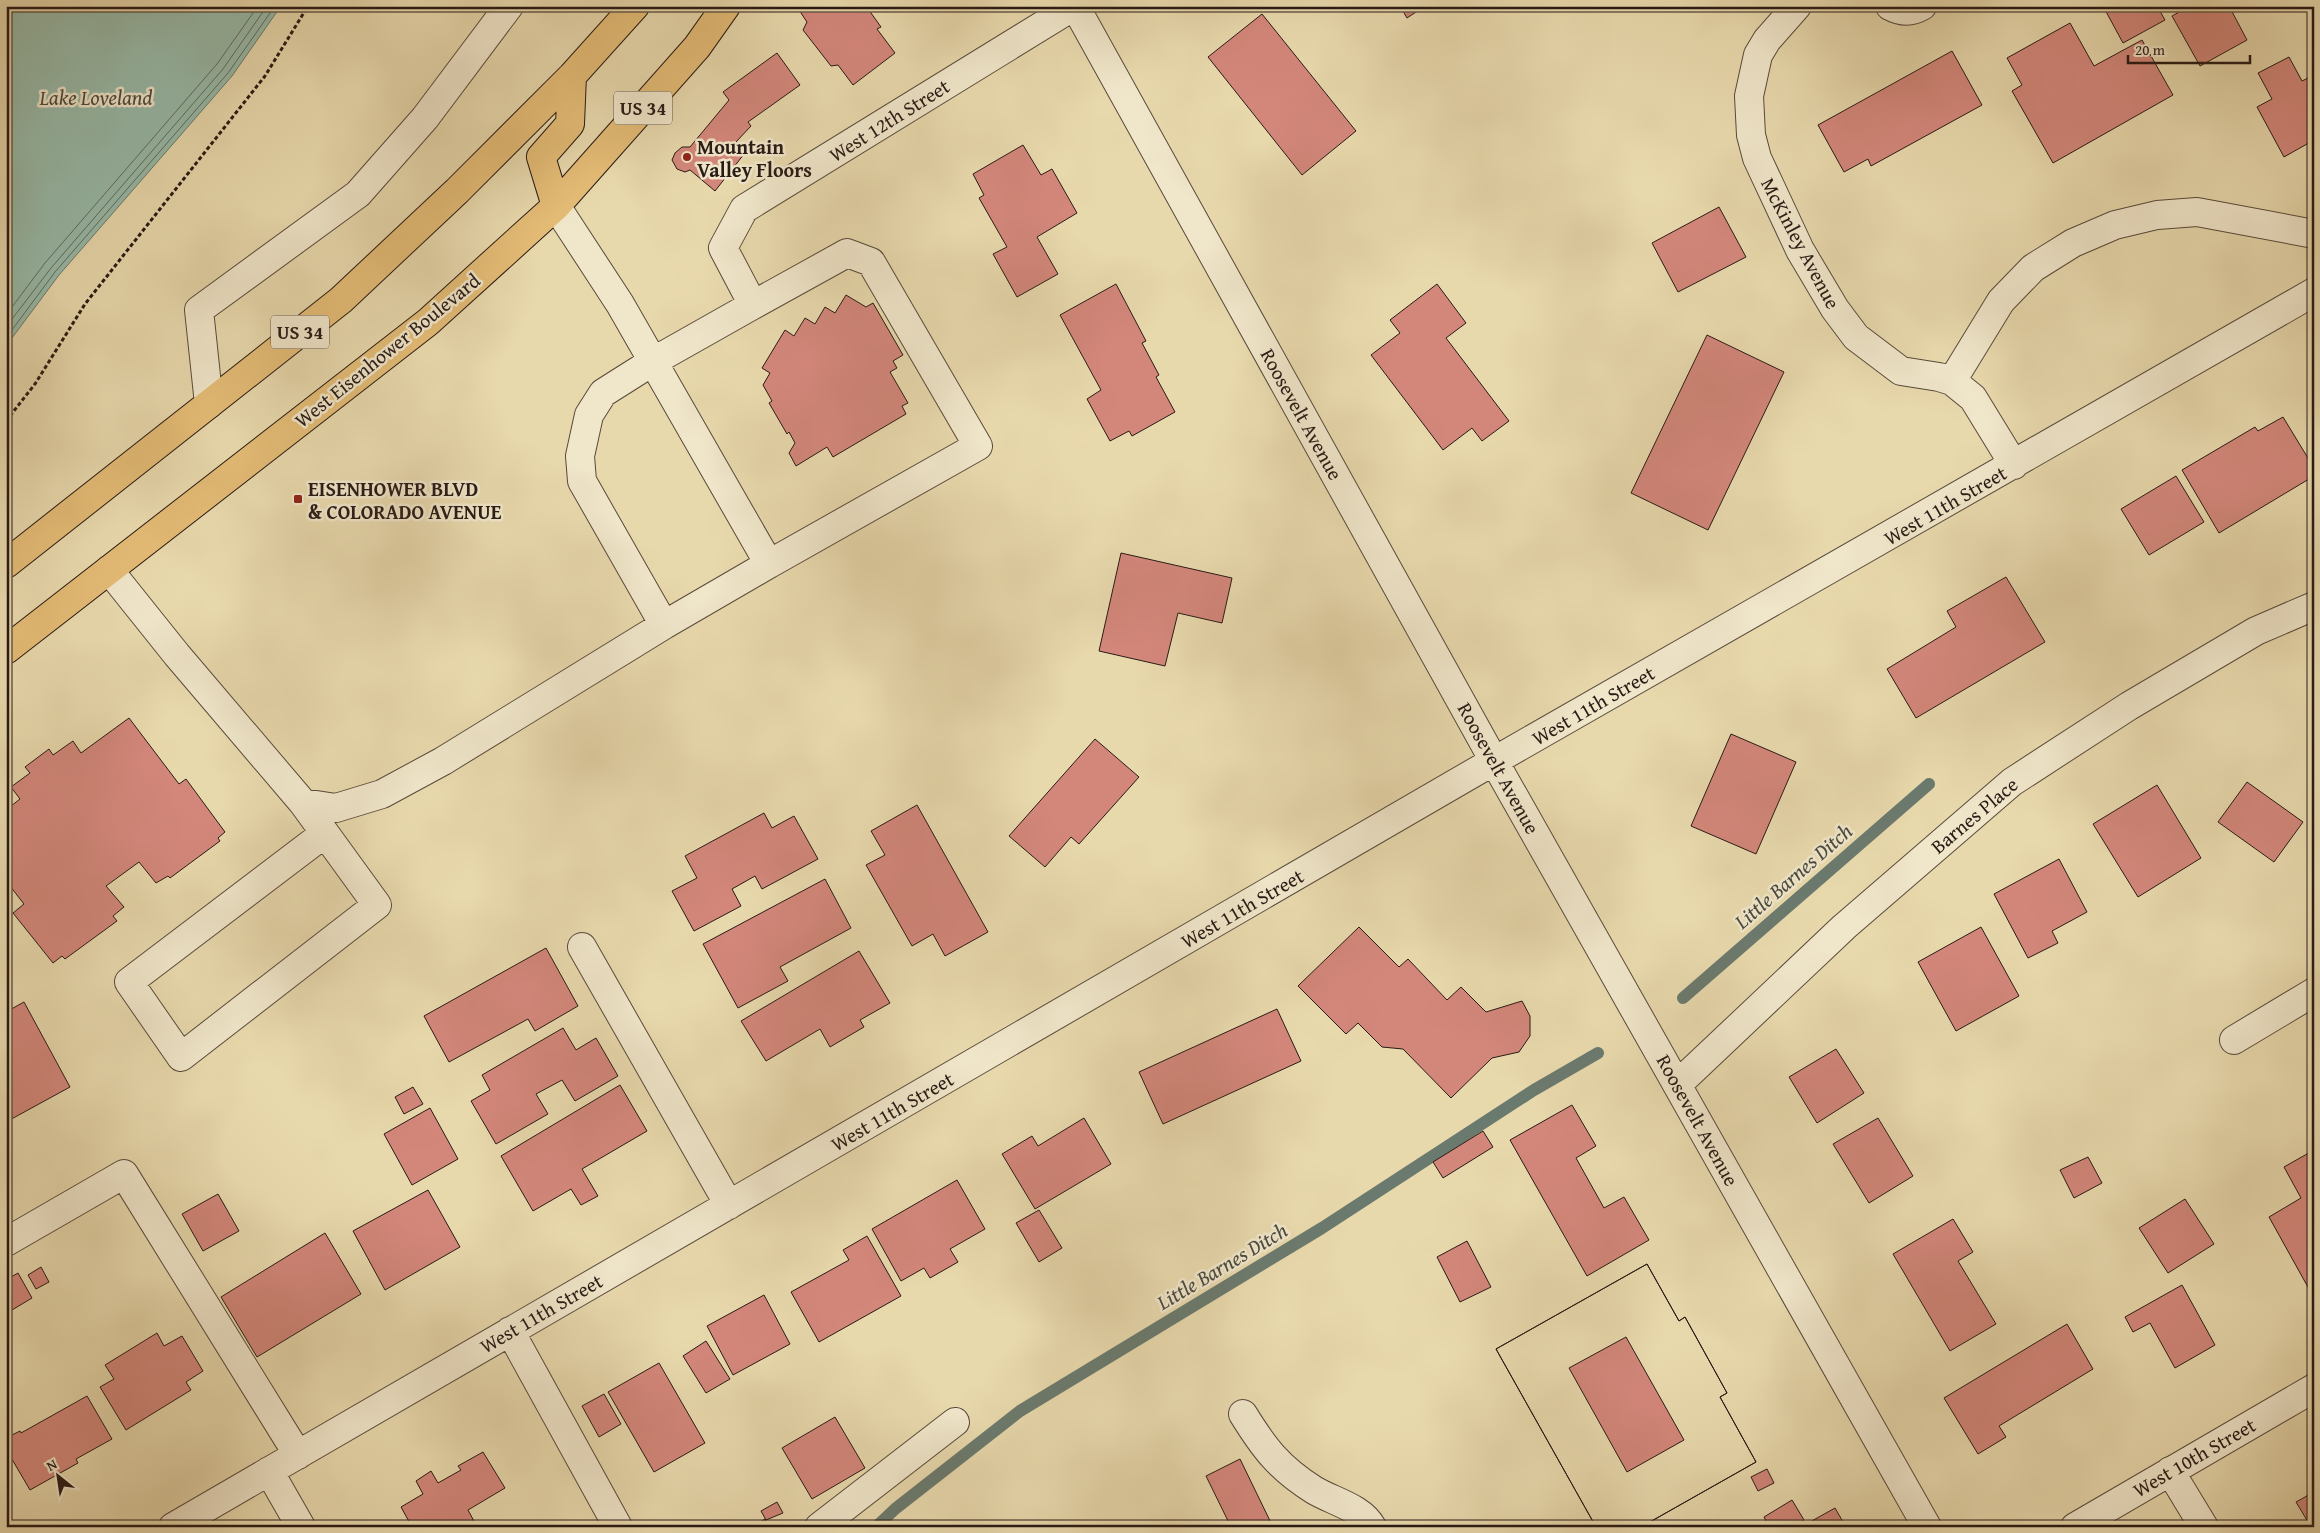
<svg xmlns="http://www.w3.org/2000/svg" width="2320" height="1533" viewBox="0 0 2320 1533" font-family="'Gentium Book Plus',serif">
<rect width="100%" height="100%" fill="#e8d9ad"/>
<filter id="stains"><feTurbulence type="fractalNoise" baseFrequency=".004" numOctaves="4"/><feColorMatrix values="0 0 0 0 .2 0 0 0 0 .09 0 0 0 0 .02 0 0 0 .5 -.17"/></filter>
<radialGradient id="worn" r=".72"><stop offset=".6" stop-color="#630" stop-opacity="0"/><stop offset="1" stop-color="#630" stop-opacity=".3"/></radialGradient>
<path fill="#97baa9" stroke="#6b7a6e" d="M6,6H281L232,76L59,275L6,346Z"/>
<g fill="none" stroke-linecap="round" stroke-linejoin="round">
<path stroke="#606a5f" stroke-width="1" d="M6,315L45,263L217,64L258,6
M6,327L51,268L223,69L267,6
M6,338L55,272L228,73L275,6"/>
<path stroke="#6b7a6e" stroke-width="12" d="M1683,998L1929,784
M876,1527L895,1509L1020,1411L1322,1228L1534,1090L1598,1053"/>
</g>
<path fill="#d3877b" stroke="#281a15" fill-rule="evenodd" d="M800,6H866L881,27L877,29L895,53L853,85L838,65L831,66L803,30L807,22L799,10Z
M1400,6H1425L1407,18Z
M2103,6H2157L2165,20L2123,43Z
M2190,6H2229L2247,40L2200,66L2172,16Z
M1262,14L1356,131L1302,175L1208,57Z
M2070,23L2094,66L2142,40L2173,95L2053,163L2012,91L2022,85L2007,58Z
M1952,51L1982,105L1871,166L1868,159L1844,172L1818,125Z
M777,53L800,85L748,122L751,126L736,142L748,149L715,191L690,170L685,172L677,169L672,160L675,153L682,147H690L729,100L723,92Z
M2289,57L2302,81L2314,75V140L2284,157L2257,107L2272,99L2258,73Z
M1023,145L1041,175L1052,169L1077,213L1037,237L1058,274L1017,297L993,254L1007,247L979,198L984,195L973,174Z
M1719,207L1746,257L1678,292L1652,243Z
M1116,284L1146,341L1142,343L1159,375L1156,377L1175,412L1132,436L1129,431L1110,441L1087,399L1101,390L1060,315Z
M1437,284L1466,323L1446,338L1509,421L1482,441L1472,428L1443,450L1371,355L1400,333L1390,320Z
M846,295L866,307L873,303L903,355L893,361L897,368L890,372L908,403L902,406L906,414L833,457L827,447L796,466L789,453L795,443L789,432L787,434L769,403L772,401L763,385L770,373L762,368L785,330L794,336L805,318L815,324L825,307L835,313Z
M1707,335L1784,372L1708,530L1631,493Z
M2283,417L2314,468V476L2219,533L2182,470L2255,427L2258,431Z
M2176,476L2204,522L2149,555L2121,509Z
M1121,553L1232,578L1222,623L1178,613L1165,666L1099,651Z
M2006,577L2045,642L1916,718L1887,669L1956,627L1947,611Z
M129,718L179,784L186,779L225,832L218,838L220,841L170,878L168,876L156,883L139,862L106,886L124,907L113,916L117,921L65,959L62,956L53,963L13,913L24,904L6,881V810L20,799L11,787L30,773L25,767L49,749L53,755L73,741L81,753Z
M1731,734L1796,762L1756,854L1691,826Z
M1095,739L1139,777L1079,844L1071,837L1045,867L1009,836Z
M2247,782L2303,822L2274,862L2218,822Z
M2157,785L2201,858L2138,897L2093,824Z
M917,805L988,932L945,956L933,934L912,946L866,865L885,855L871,831Z
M764,813L772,828L794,816L818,859L762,889L755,876L732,889L741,906L694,931L672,891L697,878L685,856Z
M2059,859L2087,912L2052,931L2058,943L2028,958L1994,894Z
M825,879L851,928L780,967L788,981L738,1008L703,944Z
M1359,927L1399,967L1408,959L1447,1000L1461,987L1486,1012L1522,1001L1530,1016V1036L1519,1052L1492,1058L1451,1098L1403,1049L1382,1047L1358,1023L1346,1034L1298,986Z
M1981,927L2019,996L1956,1031L1918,962Z
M546,948L578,1006L535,1031L528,1019L449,1062L424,1016Z
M859,951L890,1003L860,1020L864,1027L830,1047L820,1029L766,1061L741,1021Z
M24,1002L70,1087L6,1122V1012Z
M1277,1009L1301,1061L1163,1124L1139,1072Z
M563,1028L576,1050L596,1038L618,1076L575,1101L562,1080L536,1094L548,1114L496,1144L471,1101L490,1090L482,1075Z
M1836,1049L1864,1093L1817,1123L1789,1077Z
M620,1085L647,1131L582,1169L598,1196L581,1205L571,1189L533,1211L501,1156Z
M413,1087L423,1104L404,1114L395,1097Z
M1572,1105L1596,1146L1576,1158L1604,1208L1624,1197L1649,1240L1587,1276L1510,1140Z
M430,1108L458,1159L412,1185L384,1134Z
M1084,1118L1111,1164L1035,1209L1002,1154L1032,1136L1038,1146Z
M1878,1118L1913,1176L1869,1203L1833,1144Z
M1483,1131L1493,1147L1443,1178L1433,1162Z
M2314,1150V1286L2309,1289L2269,1217L2301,1198L2284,1167Z
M2088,1157L2102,1183L2074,1198L2060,1170Z
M957,1180L985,1229L950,1249L958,1262L930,1278L924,1268L901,1281L872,1229Z
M428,1190L460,1247L385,1290L353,1231Z
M218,1194L239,1231L203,1251L182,1214Z
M2185,1199L2214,1244L2168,1273L2139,1228Z
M1039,1210L1062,1248L1039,1262L1016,1223Z
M1953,1219L1973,1252L1958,1261L1996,1324L1950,1351L1893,1254Z
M325,1233L361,1294L257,1357L221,1297Z
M867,1236L901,1296L819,1342L791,1292L849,1260L843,1250Z
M1467,1241L1491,1287L1460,1302L1437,1257Z
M1647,1264L1679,1321L1685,1317L1727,1393L1720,1397L1756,1462L1641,1527H1596L1496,1349ZM1626,1337L1684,1440L1627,1472L1569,1368Z
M1647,1264L1679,1321L1685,1317L1727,1393L1720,1397L1756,1462L1641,1527H1596L1496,1349Z
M41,1267L49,1282L36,1289L28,1275Z
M18,1273L32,1298L12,1310L6,1300V1280Z
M2182,1285L2215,1345L2175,1368L2150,1323L2133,1332L2125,1317Z
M764,1295L790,1344L733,1375L707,1326Z
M2067,1324L2093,1369L1999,1426L2006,1437L1978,1454L1944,1398Z
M157,1333L164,1346L182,1336L203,1371L186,1382L191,1390L126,1430L100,1387L114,1379L105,1365Z
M706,1341L730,1379L706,1393L683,1356Z
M659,1363L705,1443L654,1472L608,1392Z
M604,1394L621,1424L599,1437L582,1406Z
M87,1396L112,1439L76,1459L78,1463L30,1490L6,1449V1438L20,1431L21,1433Z
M835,1417L865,1468L812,1499L782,1448Z
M483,1452L505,1488L468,1510L475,1523L470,1527H412L401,1507L423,1494L416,1481L431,1471L438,1483L461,1470L458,1466Z
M1240,1459L1273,1527H1231L1206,1476Z
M1767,1469L1774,1483L1758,1491L1751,1477Z
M2314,1492V1527H2311L2296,1502Z
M1792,1500L1804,1520L1792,1527H1769L1764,1517Z
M777,1502L783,1513L766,1520L761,1511Z
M1835,1508L1846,1527H1801Z
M765,1519L769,1527H752Z"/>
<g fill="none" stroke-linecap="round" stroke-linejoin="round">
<defs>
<path id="minor" d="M1075,6L1494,761L1927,1527
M1797,6L1767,40L1758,55L1749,96L1751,135L1757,158L1800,250L1835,309L1856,337L1901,371L1939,377L1952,381L1973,398L2014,465
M1890,6C1901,12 1912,12 1922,6
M556,206L620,304L769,564L978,446L871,262L847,253L753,305
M1952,381L2001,301L2033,268L2073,243L2115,225L2157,215L2197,212L2314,234
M209,404L199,310L358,194L425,118L509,6
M769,564L664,625L582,481L580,456L589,415L603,393L652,362L753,305L723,248L744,209L1074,6
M109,570L177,655L303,803L377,905L181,1057L129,982L324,834
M303,803L336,808L382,794L443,761L664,625
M582,947L729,1205
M2234,1040L2314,992
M1678,1084L1844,927L2012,782L2129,706L2256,631L2314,606
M6,1242L124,1174L298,1455
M510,1331L618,1527
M1243,1414C1264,1448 1279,1468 1314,1490C1332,1501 1361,1507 1372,1527
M269,1471L301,1527
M2170,1471L2204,1527
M173,1527L1494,761L2314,292
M819,1527L955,1422
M2075,1527L2314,1388"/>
<path id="highway" d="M556,206L541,157L570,124L572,76
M6,564L341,300L457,191L572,76L635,6
M6,650L428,322L556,206L697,47L726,6"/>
</defs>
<use href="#minor" stroke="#584a3b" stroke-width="30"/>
<use href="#highway" stroke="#281a15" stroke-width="30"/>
<path stroke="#281a15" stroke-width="3" stroke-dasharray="4 2.5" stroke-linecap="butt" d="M6,421L35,384L85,304L265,76L308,6"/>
<use href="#minor" stroke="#f0e6ca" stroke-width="28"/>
<use href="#highway" stroke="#e4bc76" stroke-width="28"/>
</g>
<g fill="#8f2418" stroke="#f0e6ca" stroke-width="2">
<circle cx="687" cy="157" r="5"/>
<rect x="293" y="494" width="10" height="10" rx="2.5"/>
</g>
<g text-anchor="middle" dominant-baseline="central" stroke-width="5" stroke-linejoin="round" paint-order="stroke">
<g fill="#f0e6ca" stroke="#64574b" stroke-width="1">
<rect x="614" y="91.5" width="58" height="33" rx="4"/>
<rect x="271" y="315.5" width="58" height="33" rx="4"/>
</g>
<g font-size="19" font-weight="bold" fill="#281a15">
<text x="643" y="108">US 34</text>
<text x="300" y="332">US 34</text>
</g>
<g font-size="20" fill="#281a15" stroke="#f0e6ca">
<text transform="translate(889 120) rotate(-32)">West 12th Street</text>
<text transform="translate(1801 243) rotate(62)">McKinley Avenue</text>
<text transform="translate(387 350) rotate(-39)">West Eisenhower Boulevard</text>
<text transform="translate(1302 414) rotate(61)">Roosevelt Avenue</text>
<text transform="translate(1945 505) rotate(-30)">West 11th Street</text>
<text transform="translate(1593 705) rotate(-30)">West 11th Street</text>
<text transform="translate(1499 768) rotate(61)">Roosevelt Avenue</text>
<text transform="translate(1974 815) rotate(-40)">Barnes Place</text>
<text transform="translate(1242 908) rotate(-30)">West 11th Street</text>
<text transform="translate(892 1111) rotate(-30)">West 11th Street</text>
<text transform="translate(1698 1120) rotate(61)">Roosevelt Avenue</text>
<text transform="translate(541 1313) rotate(-30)">West 11th Street</text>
<text transform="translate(2194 1457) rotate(-30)">West 10th Street</text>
</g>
<g font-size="20" font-weight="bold" fill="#281a15" stroke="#f0e6ca" text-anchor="start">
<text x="697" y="146">Mountain<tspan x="697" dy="23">Valley Floors</tspan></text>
<text x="308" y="488">EISENHOWER BLVD<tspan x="308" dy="23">&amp; COLORADO AVENUE</tspan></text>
</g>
<g font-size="21" font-style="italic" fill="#494a41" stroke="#f0e6ca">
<text x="96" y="97">Lake Loveland</text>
<text transform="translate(1793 876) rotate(-41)">Little Barnes Ditch</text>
<text transform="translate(1222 1266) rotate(-31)">Little Barnes Ditch</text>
</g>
</g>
<rect width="2320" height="1533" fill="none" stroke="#e8d9ad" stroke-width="25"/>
<rect x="8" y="8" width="2305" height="1518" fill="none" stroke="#281a15" stroke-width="2.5"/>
<rect x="12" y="12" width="2295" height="1508" fill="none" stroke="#281a15"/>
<g transform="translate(58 1476) rotate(330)" stroke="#f0e6ca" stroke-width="4" paint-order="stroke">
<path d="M0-4L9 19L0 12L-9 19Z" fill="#281a15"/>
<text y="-8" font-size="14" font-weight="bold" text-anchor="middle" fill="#281a15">N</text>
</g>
<path d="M2128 55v8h122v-8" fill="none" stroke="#281a15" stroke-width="2.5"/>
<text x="2135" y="55" font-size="15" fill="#281a15" stroke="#f0e6ca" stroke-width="4" paint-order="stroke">20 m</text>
<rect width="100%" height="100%" filter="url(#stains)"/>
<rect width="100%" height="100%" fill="url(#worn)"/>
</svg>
